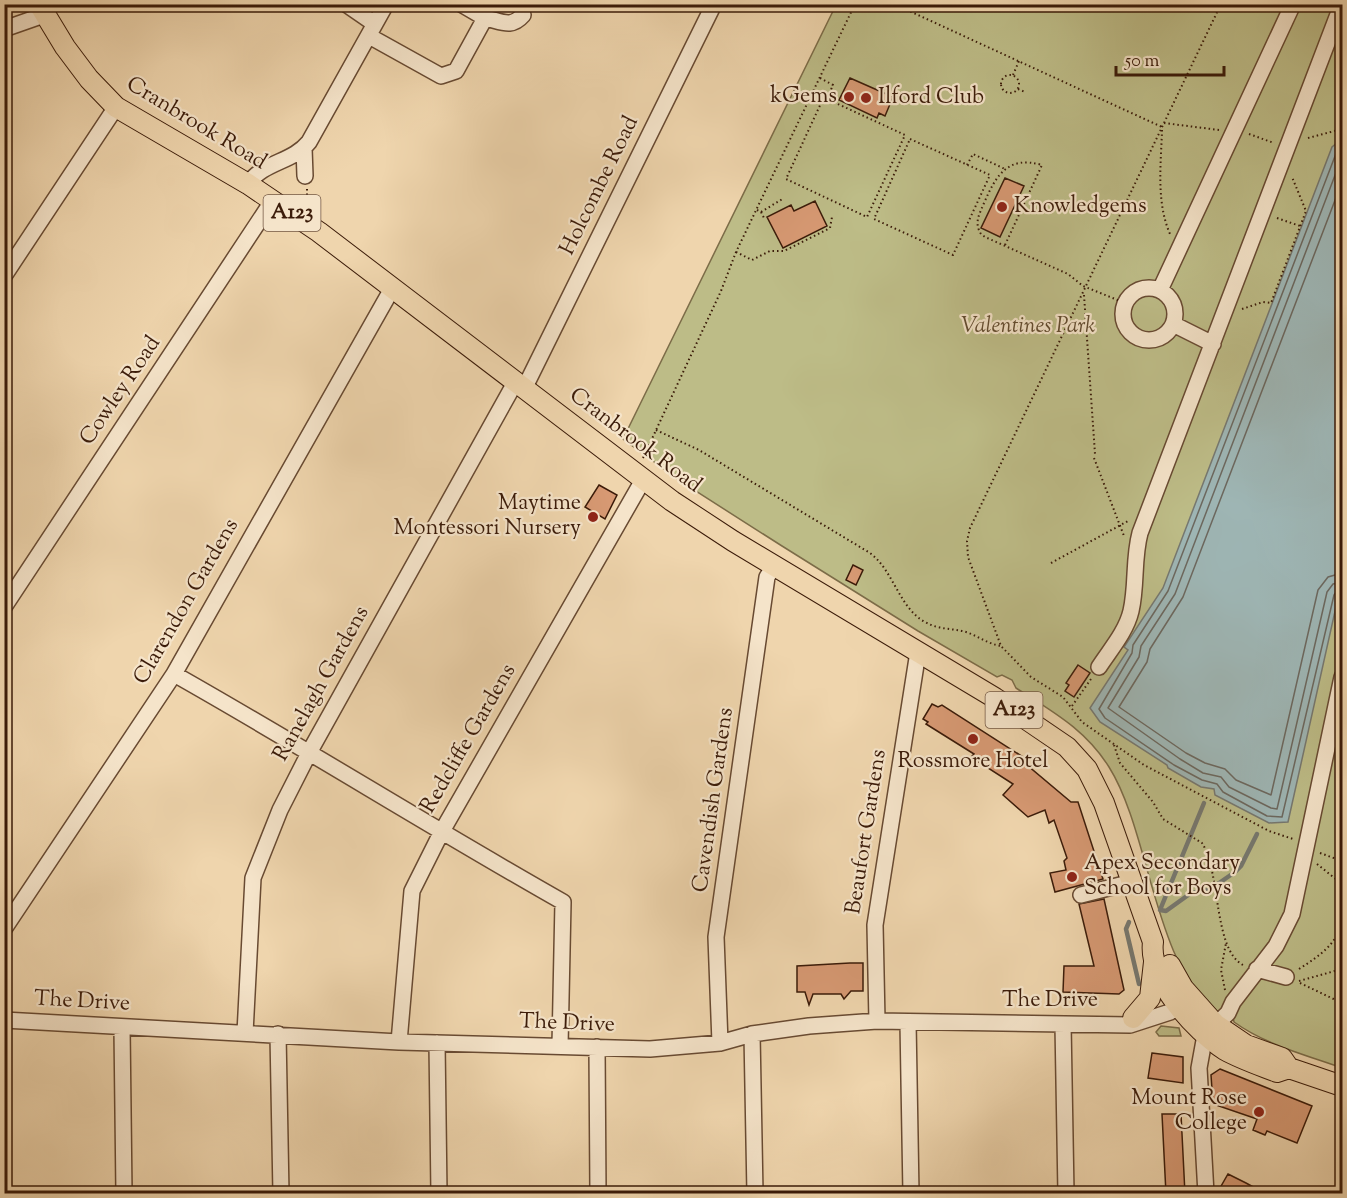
<svg xmlns="http://www.w3.org/2000/svg" width="1347" height="1198" viewBox="0 0 1347 1198" font-family="'Sorts Mill Goudy',serif">
<rect width="100%" height="100%" fill="#efd5ad"/>
<filter id="stains"><feTurbulence type="fractalNoise" baseFrequency=".00333" numOctaves="4"/><feColorMatrix values="0 0 0 0 .2 0 0 0 0 .09 0 0 0 0 .02 0 0 0 .5 -.17"/></filter>
<radialGradient id="worn" r=".72"><stop offset=".6" stop-color="#630" stop-opacity="0"/><stop offset="1" stop-color="#630" stop-opacity=".3"/></radialGradient>
<path fill="#bdbc87" stroke="#7c6c48" stroke-width="1.5" d="M836,5H1342V1068C1306,1055 1266,1045 1234,1022L1233,1017C1228,1015 1220,1014 1216,1011C1154,965 1150,832 1109,767C1085,729 1053,712 1016,688L1012,680L1002,675L997,677L918,631L782,546L680,481L623,439Z
M1161,1026L1179,1028L1181,1036H1159L1156,1032Z"/>
<path fill="#9eb6b5" stroke="#767870" stroke-width="1.5" d="M1337,143H1342V580L1288,822L1269,823L1215,795L1214,789L1201,787L1168,768L1167,765L1100,722L1090,708L1128,650L1124,647L1163,588L1332,147Z"/>
<g fill="none" stroke-linecap="round" stroke-linejoin="round">
<path stroke="#6c685f" stroke-width="1.5" d="M1342,149L1337,151L1168,591L1133,645L1132,653L1099,709L1105,718L1174,765L1202,780L1217,784L1223,792L1267,816L1282,817L1334,595L1337,591L1342,590
M1342,157L1175,594L1141,646L1139,657L1108,708L1180,759L1203,773L1221,777L1229,787L1271,808L1277,809L1327,592L1333,584L1342,582
M1342,182L1183,597L1150,649L1147,662L1119,707L1186,753L1205,763L1225,769L1236,780L1271,795L1318,590L1328,577L1342,573"/>
<path stroke="#767870" stroke-width="4.5" d="M1204,803L1160,910L1166,911L1191,893L1209,890L1235,872L1241,866L1257,834
M1129,922L1126,929L1139,984"/>
</g>
<path fill="#d79973" stroke="#3b1b09" stroke-width="1.5" d="M850,78L893,97L885,116L879,113L877,118L839,100Z
M1005,178L1024,186L1000,237L981,228Z
M815,201L827,226L783,248L767,217L791,205L794,211Z
M599,485L617,495L605,519L585,507Z
M853,565L863,570L856,585L846,580Z
M1078,665L1090,673L1074,697L1065,691L1069,685L1066,683Z
M932,704L938,707L942,705L1023,757L1021,760L1071,802H1078L1103,879L1055,892L1050,873L1066,870L1064,861L1067,858L1054,820L1049,823L1045,810L1028,817L1003,795L1013,784L971,757L974,754L926,724L928,722L923,719Z
M1104,899L1124,990L1119,994L1063,992L1064,966H1094L1079,904Z
M850,963H863V991H851L844,999L841,994H813L809,1005L805,992H797V966Z
M1152,1053L1183,1057V1083L1148,1078Z
M1220,1069L1312,1106L1297,1143L1267,1131L1265,1135L1253,1130L1257,1119L1213,1104L1211,1075Z
M1162,1114H1181L1185,1194H1166Z
M1228,1174L1246,1183L1266,1194H1230L1220,1188Z"/>
<g fill="none" stroke-linecap="round" stroke-linejoin="round">
<defs>
<path id="minor" d="M346,4L375,24
M485,18C501,21 511,29 523,15
M4,29L44,15
M369,36L441,76L456,71L485,18L461,4
M304,148L305,176
M248,184C264,161 292,163 309,142L386,4
M4,276L116,107
M1123 314a26 26 0 1 1 52 0a26 26 0 1 1-52 0Z
M1160,290L1293,4
M1173,324L1213,344
M525,387L714,4
M4,607L273,200
M1099,667C1110,650 1126,632 1131,611C1137,585 1133,559 1140,533L1342,4
M174,674C305,748 432,828 563,902L560,1046
M1081,895L1132,882
M4,929L174,674L393,287
M1257,969L1286,977
M4,1020L399,1042L650,1049L720,1043L752,1034L809,1026L877,1021L1130,1025L1170,1012L1187,1002
M877,1021L875,925L918,652
M908,1022L911,1194
M1063,1024L1066,1194
M122,1028L124,1194
M245,1033L253,878L280,810L310,751L516,381
M278,1034L281,1194
M752,1034L755,1194
M399,1042L412,891L441,833L643,480
M437,1043L439,1194
M720,1043L716,937L767,577L774,566
M597,1047L598,1194
M1206,1194L1199,1068L1205,1035L1228,1013L1233,1002L1276,946L1292,914L1342,677"/>
<path id="major" d="M39,4L65,47L89,79L116,107L248,184L319,232L672,501L733,541L995,698L1067,747L1087,769L1104,803L1153,942C1148,979 1195,1031 1225,1050C1241,1059 1259,1065 1277,1072L1289,1068
M1170,965L1183,988L1215,1024L1246,1045L1282,1058L1289,1068L1342,1086
M1133,1018L1150,998L1154,962"/>
</defs>
<use href="#minor" stroke="#684a32" stroke-width="18"/>
<use href="#major" stroke="#3b1b09" stroke-width="22"/>
<path stroke="#3b1b09" stroke-width="2" stroke-dasharray="1.5 3" stroke-linecap="butt" d="M894,4L1162,127
M1001 84a9 9 0 1 1 18 0a9 9 0 1 1-18 0Z
M1013,75L1019,61
M820,78L833,85L827,99L822,101L786,179L867,217L905,135L827,99
M1018,89L1025,92
M1164,123L1221,4
M1162,130C1161,164 1156,202 1170,234
M1219,130L1164,123L970,528L967,541L968,557L1001,646L1031,677L1063,697L1082,722L1144,765L1269,831L1293,839
M1249,134L1274,143
M1308,138L1342,129
M910,139L990,175L953,255L874,219Z
M967,165L973,154L1005,169
M307,204V189
M757,210L761,212L784,198
M761,212L765,220
M1277,218L1300,226
M1005,245L1042,165C1007,155 996,176 984,203C979,215 974,223 981,234L985,237L1068,274L1083,286L1125,303
M736,252L752,260L770,251H784L830,228L832,217
M1084,295L1095,454
M1242,309L1263,302L1271,303L1306,211L1292,177
M656,430L699,450L870,553C894,571 899,608 925,622C939,630 952,628 966,632C978,636 988,644 1001,646
M643,458L721,291L736,252L855,4
M1094,458L1124,536
M1051,563L1128,521
M1072,706L1091,679
M1114,745L1120,763L1153,802L1163,819L1202,843C1221,872 1213,949 1243,965
M1320,853L1342,861
M1317,864L1342,884
M1299,969C1345,940 1346,928 1335,876
M1299,981L1342,969
M1300,983L1342,1003
M1225,990L1221,970L1226,943"/>
<use href="#minor" stroke="#f5e4ca" stroke-width="15"/>
<use href="#major" stroke="#efd5ad" stroke-width="20"/>
</g>
<g fill="#8f2418" stroke="#f5e4ca" stroke-width="2">
<circle cx="849" cy="97" r="6"/>
<circle cx="866" cy="98" r="6"/>
<circle cx="1002" cy="207" r="6"/>
<circle cx="593" cy="517" r="6"/>
<circle cx="973" cy="739" r="6"/>
<circle cx="1072" cy="877" r="6"/>
<circle cx="1259" cy="1112" r="6"/>
</g>
<g text-anchor="middle" dominant-baseline="central" stroke-width="4.5" stroke-linejoin="round" paint-order="stroke">
<g fill="#f5e4ca" stroke="#735743" stroke-width="1.5">
<rect x="263.5" y="195" width="57" height="36" rx="4.5"/>
<rect x="985.5" y="692" width="57" height="36" rx="4.5"/>
</g>
<g font-size="21" font-weight="bold" fill="#3b1b09">
<text x="292" y="213">A123</text>
<text x="1014" y="710">A123</text>
</g>
<g font-size="22" fill="#3b1b09" stroke="#f5e4ca" text-anchor="end">
<text x="837" y="97">kGems</text>
<text x="878" y="98" text-anchor="start">Ilford Club</text>
<text x="1014" y="207" text-anchor="start">Knowledgems</text>
<text x="581" y="504">Maytime<tspan x="581" dy="25">Montessori Nursery</tspan></text>
<text x="973" y="762" text-anchor="middle">Rossmore Hotel</text>
<text x="1084" y="864" text-anchor="start">Apex Secondary<tspan x="1084" dy="25">School for Boys</tspan></text>
<text x="1247" y="1099">Mount Rose<tspan x="1247" dy="25">College</tspan></text>
</g>
<g font-size="22" fill="#3b1b09" stroke="#f5e4ca">
<text transform="translate(196 124) rotate(31)">Cranbrook Road</text>
<text transform="translate(600 186) rotate(-64)">Holcombe Road</text>
<text transform="translate(121 391) rotate(-56)">Cowley Road</text>
<text transform="translate(635 441) rotate(37)">Cranbrook Road</text>
<text transform="translate(187 602) rotate(-60)">Clarendon Gardens</text>
<text transform="translate(322 684) rotate(-61)">Ranelagh Gardens</text>
<text transform="translate(469 739) rotate(-60)">Redcliffe Gardens</text>
<text transform="translate(714 800) rotate(-82)">Cavendish Gardens</text>
<text transform="translate(867 832) rotate(-81)">Beaufort Gardens</text>
<text x="1050" y="1001">The Drive</text>
<text transform="translate(82 1002) rotate(3)">The Drive</text>
<text transform="translate(567 1024) rotate(2)">The Drive</text>
</g>
<g font-size="22" font-style="italic" fill="#624b2f" stroke="#f5e4ca">
<text x="1028" y="327">Valentines Park</text>
</g>
</g>
<rect width="1347" height="1198" fill="none" stroke="#efd5ad" stroke-width="24"/>
<rect x="6" y="6" width="1335" height="1186" fill="none" stroke="#3b1b09" stroke-width="3"/>
<rect x="12" y="12" width="1323" height="1174" fill="none" stroke="#3b1b09" stroke-width="1.5"/>
<path d="M1116 66v9h108v-9" fill="none" stroke="#3b1b09" stroke-width="3"/>
<text x="1125" y="66" font-size="18" fill="#3b1b09" stroke="#f5e4ca" stroke-width="4.5" paint-order="stroke">50 m</text>
<rect width="100%" height="100%" filter="url(#stains)"/>
<rect width="100%" height="100%" fill="url(#worn)"/>
</svg>
